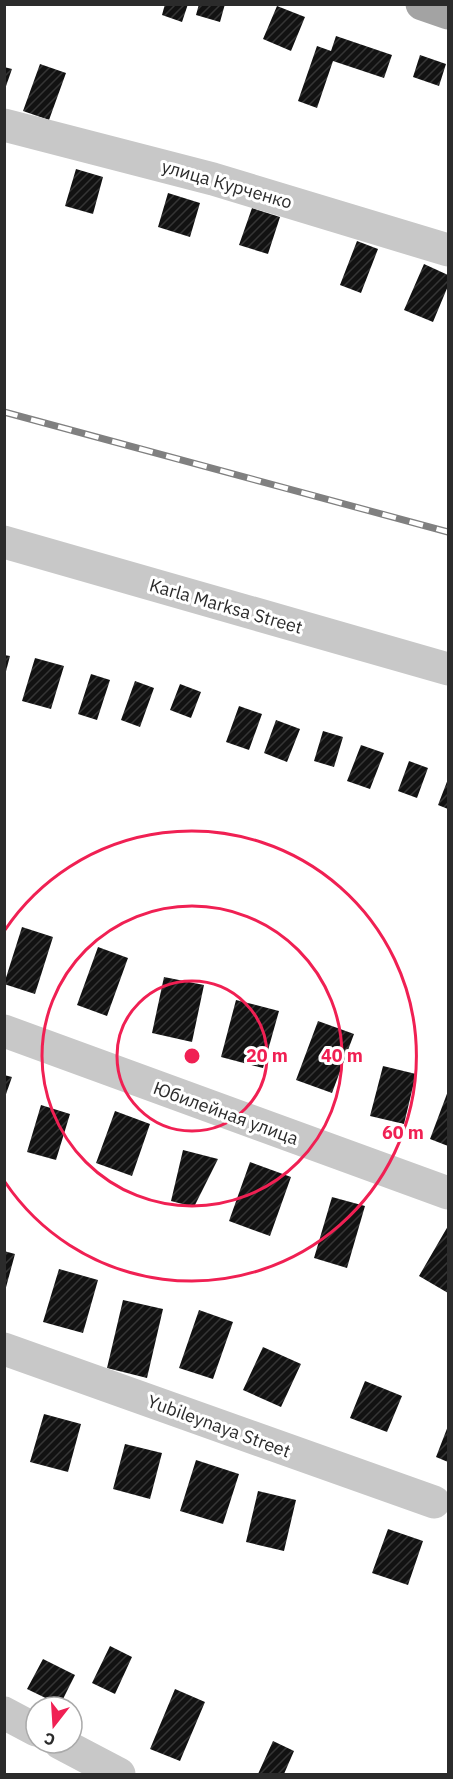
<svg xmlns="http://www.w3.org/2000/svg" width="453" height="1779" viewBox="0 0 453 1779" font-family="'IBM Plex Sans',sans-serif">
<defs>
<pattern id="building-hatch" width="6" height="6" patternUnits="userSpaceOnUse" patternTransform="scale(1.5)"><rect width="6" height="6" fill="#121212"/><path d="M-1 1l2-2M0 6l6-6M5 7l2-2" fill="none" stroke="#353535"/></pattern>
</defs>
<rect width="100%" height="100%" fill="#fff"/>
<path fill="url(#building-hatch)" d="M165,4H188L182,22L162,15Z
M199,4H225L220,22L196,15Z
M277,6L305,17L291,51L263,39Z
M336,36L392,55L384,78L333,61L317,108L298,101L317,46L331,51Z
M420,55L446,64L439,86L413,77Z
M40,64L66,73L49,120L23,111Z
M4,67L12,69L5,89H4Z
M76,169L103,177L93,214L65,206Z
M168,193L200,203L190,237L158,227Z
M252,208L280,217L268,254L239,245Z
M357,241L378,249L361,293L340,285Z
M424,264L448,275V286L433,322L404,310Z
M4,655L10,656L5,675H4Z
M35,658L64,666L51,709L22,701Z
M91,674L110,680L97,720L78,714Z
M135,681L154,688L140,727L121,720Z
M180,684L201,692L191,718L170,710Z
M239,706L262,714L249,750L226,742Z
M276,720L300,729L287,762L264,753Z
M323,731L343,737L334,767L314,761Z
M361,745L384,753L370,789L347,781Z
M409,761L428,768L417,798L398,791Z
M448,779V809L438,805Z
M22,927L53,937L35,994L4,984Z
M98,947L128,958L107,1016L77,1005Z
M164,977L204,985L192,1042L152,1033Z
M236,1000L279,1011L263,1068L221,1057Z
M318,1021L354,1034L332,1093L296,1080Z
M383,1066L416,1074L404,1124L370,1116Z
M4,1075L12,1077L5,1097H4Z
M448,1091V1146L430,1139Z
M41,1105L70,1114L56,1160L27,1152Z
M115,1111L150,1124L132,1176L96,1163Z
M183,1150L218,1159L194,1207L171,1201Z
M250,1162L291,1177L270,1236L229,1221Z
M332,1197L365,1206L347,1268L314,1258Z
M448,1226V1293L419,1276Z
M4,1251L15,1254L5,1291L4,1290Z
M59,1269L98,1280L83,1333L43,1322Z
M123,1300L163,1309L147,1378L107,1368Z
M199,1310L233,1322L213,1379L179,1368Z
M263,1347L301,1364L281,1407L243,1390Z
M365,1381L402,1396L387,1432L350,1418Z
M44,1414L81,1424L68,1472L30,1462Z
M448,1426V1462L436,1457Z
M125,1444L162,1453L150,1499L113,1489Z
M196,1460L239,1474L223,1524L180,1511Z
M258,1491L296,1500L284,1551L246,1542Z
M388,1529L423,1541L408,1585L372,1573Z
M110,1646L132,1657L115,1694L92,1683Z
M43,1659L75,1675L60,1705L27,1689Z
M175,1689L205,1702L180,1761L150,1749Z
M273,1741L294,1751L284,1774H258Z"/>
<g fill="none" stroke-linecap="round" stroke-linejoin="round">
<path stroke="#c8c8c8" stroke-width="33" d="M4,125L213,179L448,250
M4,542L448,669
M4,1031L448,1193
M4,1349L434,1502
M4,1713L36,1730
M60,1743L119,1774"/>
<path stroke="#a3a3a3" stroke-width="33" d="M422,4L448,13"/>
<defs>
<path id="rail" d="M4,412L448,532"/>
</defs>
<use href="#rail" stroke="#808080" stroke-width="7"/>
<use href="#rail" stroke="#fff" stroke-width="4.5" stroke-dasharray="14" stroke-linecap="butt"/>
</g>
<g fill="none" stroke="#f02053" stroke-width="3">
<circle cx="192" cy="1056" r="75"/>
<circle cx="192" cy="1056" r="150"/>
<path d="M5 930A225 225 0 1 1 5 1182"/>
</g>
<g text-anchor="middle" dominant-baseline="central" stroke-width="6" stroke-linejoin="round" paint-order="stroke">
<g font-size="18" fill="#2b2b2b" stroke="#fff">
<text transform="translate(227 184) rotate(16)">улица Курченко</text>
<text transform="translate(226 606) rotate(16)">Karla Marksa Street</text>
<text transform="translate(226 1113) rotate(20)">Юбилейная улица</text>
<text transform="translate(219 1426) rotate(20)">Yubileynaya Street</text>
</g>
</g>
<circle cx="192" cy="1056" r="9" fill="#f02053" stroke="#fff" stroke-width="3"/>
<g font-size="18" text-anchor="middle" font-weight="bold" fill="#f02053" stroke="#fff" stroke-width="6" stroke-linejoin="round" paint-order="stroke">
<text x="267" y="1062">20 m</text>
<text x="342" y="1062">40 m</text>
<text x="403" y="1139">60 m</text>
</g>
<rect width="453" height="1779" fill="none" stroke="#2b2b2b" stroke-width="12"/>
<g transform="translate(54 1725) rotate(197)"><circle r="28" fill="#ffffff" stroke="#aaaaaa" stroke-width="1.5"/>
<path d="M0-4.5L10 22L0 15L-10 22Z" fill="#f02053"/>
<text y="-9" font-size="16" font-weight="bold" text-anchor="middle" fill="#2b2b2b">С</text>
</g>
</svg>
